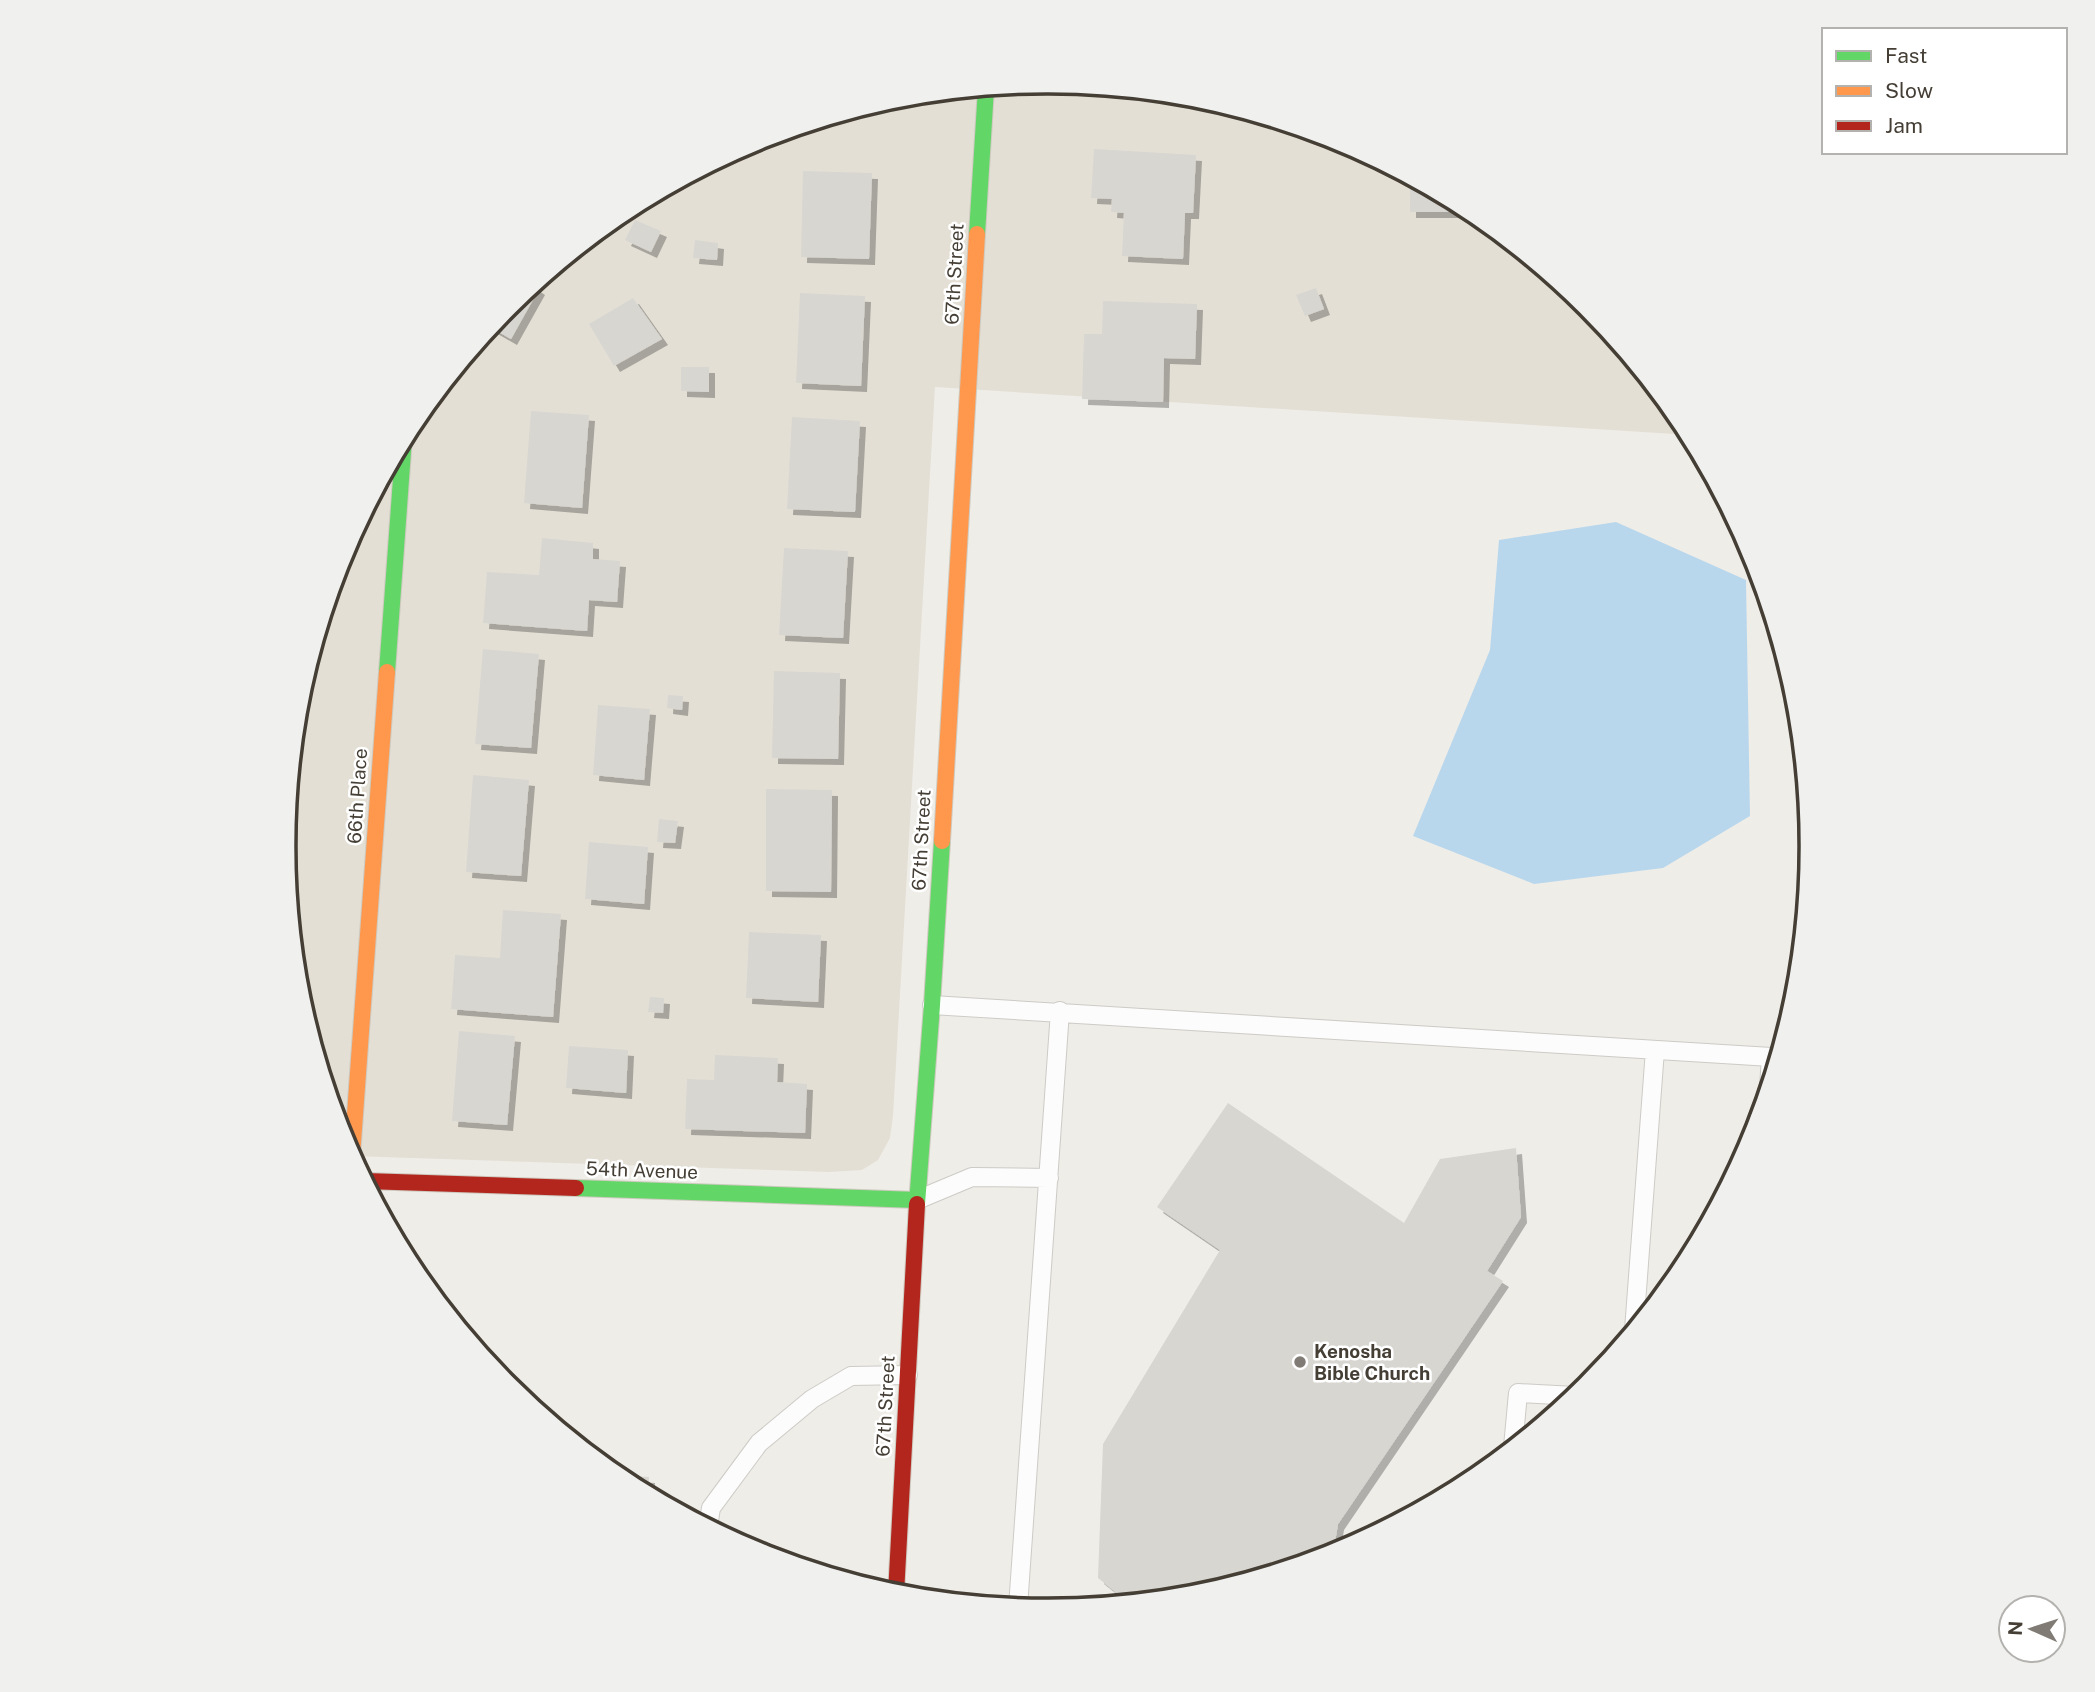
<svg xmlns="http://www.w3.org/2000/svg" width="2095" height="1692" viewBox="0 0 2095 1692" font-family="'Public Sans',sans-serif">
<defs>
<filter id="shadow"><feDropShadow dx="6" dy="6" stdDeviation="0" flood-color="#0004"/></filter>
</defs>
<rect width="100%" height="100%" fill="#efede8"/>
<path fill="#e3dfd5" d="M1048,82L1197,97L1340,141L1472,211L1588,306L1683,422L1690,435L935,387L893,1116L890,1138L878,1160L862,1170L829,1172L352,1156L342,1138L298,995L284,846L299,697L342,553L413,421L508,306L624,211L756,140L899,97Z"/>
<path fill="#b9d7ec" d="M1616,522L1746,580L1750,816L1663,868L1534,884L1413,836L1490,650L1499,540Z"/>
<path fill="#d8d6d1" filter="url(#shadow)" d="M1094,149L1196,155L1193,213H1185L1183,259L1122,256L1124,213L1111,212L1112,199L1091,198Z
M803,171L872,173L869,259L801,257Z
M1410,178L1466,208V212H1410Z
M635,220L661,231L651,252L625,240Z
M695,240L718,243L717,260L693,258Z
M533,285L539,289L511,339L490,327L508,306Z
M1316,288L1324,309L1305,316L1296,295Z
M800,293L865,296L861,386L796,383Z
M633,298L662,339L614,366L589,324Z
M1103,301L1197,304L1195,359L1164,358L1163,402L1082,399L1084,334H1102Z
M681,367H709V392L681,391Z
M531,411L589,415L582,508L524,503Z
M792,417L860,421L855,512L787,509Z
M542,538L593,543V559L620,561L617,602L589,600L587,631L483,623L487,572L539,575Z
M784,548L848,551L843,638L779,635Z
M483,649L539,654L531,748L475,744Z
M774,671L840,673L838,759L772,758Z
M668,695L683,696L682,710L667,708Z
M598,705L650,709L644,780L593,775Z
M473,775L529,780L521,876L466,872Z
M766,789L832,790L831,892L766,891Z
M659,819L678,821L675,843L657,842Z
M589,842L648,847L644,904L585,899Z
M503,910L561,914L553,1017L451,1009L455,955L500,958Z
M749,932L821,935L818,1002L746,998Z
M650,997L664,998L663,1013L648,1012Z
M459,1031L515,1036L507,1125L452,1121Z
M569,1046L628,1050L626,1093L566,1088Z
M715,1055L778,1058L777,1082L807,1084L805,1133L685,1129L687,1079L714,1080Z
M1228,1103L1404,1223L1440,1159L1516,1148L1521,1217L1487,1271L1503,1281L1338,1524L1333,1554L1196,1595L1128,1602L1098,1578L1103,1444L1220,1250L1157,1207Z
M615,1475L649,1477L648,1494L623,1481Z"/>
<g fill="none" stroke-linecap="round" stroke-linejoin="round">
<defs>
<path id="lane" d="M932,1005L1771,1057L1769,1087
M917,1200L972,1177L1049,1178
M1634,1330L1655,1050
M1513,1447L1518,1393L1575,1396
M708,1527L711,1508L759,1443L812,1399L851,1376L908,1375
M1018,1607L1060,1011"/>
<path id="fast" d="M977,234L986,88
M387,672L404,438
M576,1188L917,1200
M917,1204L932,1005L942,841"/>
<path id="slow" d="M942,841L977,234
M352,1156L387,672"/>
<path id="jam" d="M365,1181L576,1188
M896,1594L917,1204"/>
</defs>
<use href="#lane" stroke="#cdcbc6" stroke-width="20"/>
<use href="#fast" stroke="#cecabf" stroke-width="18"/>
<use href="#slow" stroke="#cecabf" stroke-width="18"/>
<use href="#jam" stroke="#cecabf" stroke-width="18"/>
<use href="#lane" stroke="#fdfcfc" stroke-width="18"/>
<use href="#fast" stroke="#63d668" stroke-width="16"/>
<use href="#slow" stroke="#ff974d" stroke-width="16"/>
<use href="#jam" stroke="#b3261e" stroke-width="16"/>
</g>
<circle fill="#807b74" stroke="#fff" stroke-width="2.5" cx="1300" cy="1362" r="7"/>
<g text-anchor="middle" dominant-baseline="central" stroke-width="5" stroke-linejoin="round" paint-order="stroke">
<g font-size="19" fill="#443e35" stroke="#fff">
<text transform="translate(954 274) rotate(-87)">67th Street</text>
<text transform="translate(357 796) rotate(-86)">66th Place</text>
<text transform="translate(921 840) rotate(-87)">67th Street</text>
<text transform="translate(642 1170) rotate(2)">54th Avenue</text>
<text transform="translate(885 1406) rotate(-87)">67th Street</text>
</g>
<g font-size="19" font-weight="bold" fill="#443e35" stroke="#fff" text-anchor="start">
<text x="1314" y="1351">Kenosha<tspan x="1314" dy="22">Bible Church</tspan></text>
</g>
</g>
<path d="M0 0H2095V1692H0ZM1047 94H1048A751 751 0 0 1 1799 845V847A751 751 0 0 1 1048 1598H1047A751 751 0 0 1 296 847V845A751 751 0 0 1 1047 94Z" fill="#f0f0ef" fill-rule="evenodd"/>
<path fill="none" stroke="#443e35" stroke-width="3.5" d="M1047 94H1048A751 751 0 0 1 1799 845V847A751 751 0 0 1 1048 1598H1047A751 751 0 0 1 296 847V845A751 751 0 0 1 1047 94Z"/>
<rect x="1822" y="28" width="245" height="126" fill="#ffffff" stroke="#b4b2ae" stroke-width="2"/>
<rect x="1836" y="51" width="35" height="10" fill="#63d668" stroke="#b4b2ae" stroke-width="2"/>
<text x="1885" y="63" font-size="21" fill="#443e35">Fast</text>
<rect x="1836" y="86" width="35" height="10" fill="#ff974d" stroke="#b4b2ae" stroke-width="2"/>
<text x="1885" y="98" font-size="21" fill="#443e35">Slow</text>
<rect x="1836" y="121" width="35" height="10" fill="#b3261e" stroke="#b4b2ae" stroke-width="2"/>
<text x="1885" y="133" font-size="21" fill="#443e35">Jam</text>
<g transform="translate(2032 1629) rotate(273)"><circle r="33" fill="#ffffff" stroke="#b4b2ae" stroke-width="2"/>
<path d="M0-5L12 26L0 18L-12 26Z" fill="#807b74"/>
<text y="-10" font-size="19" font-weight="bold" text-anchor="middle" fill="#443e35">N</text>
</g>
</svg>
